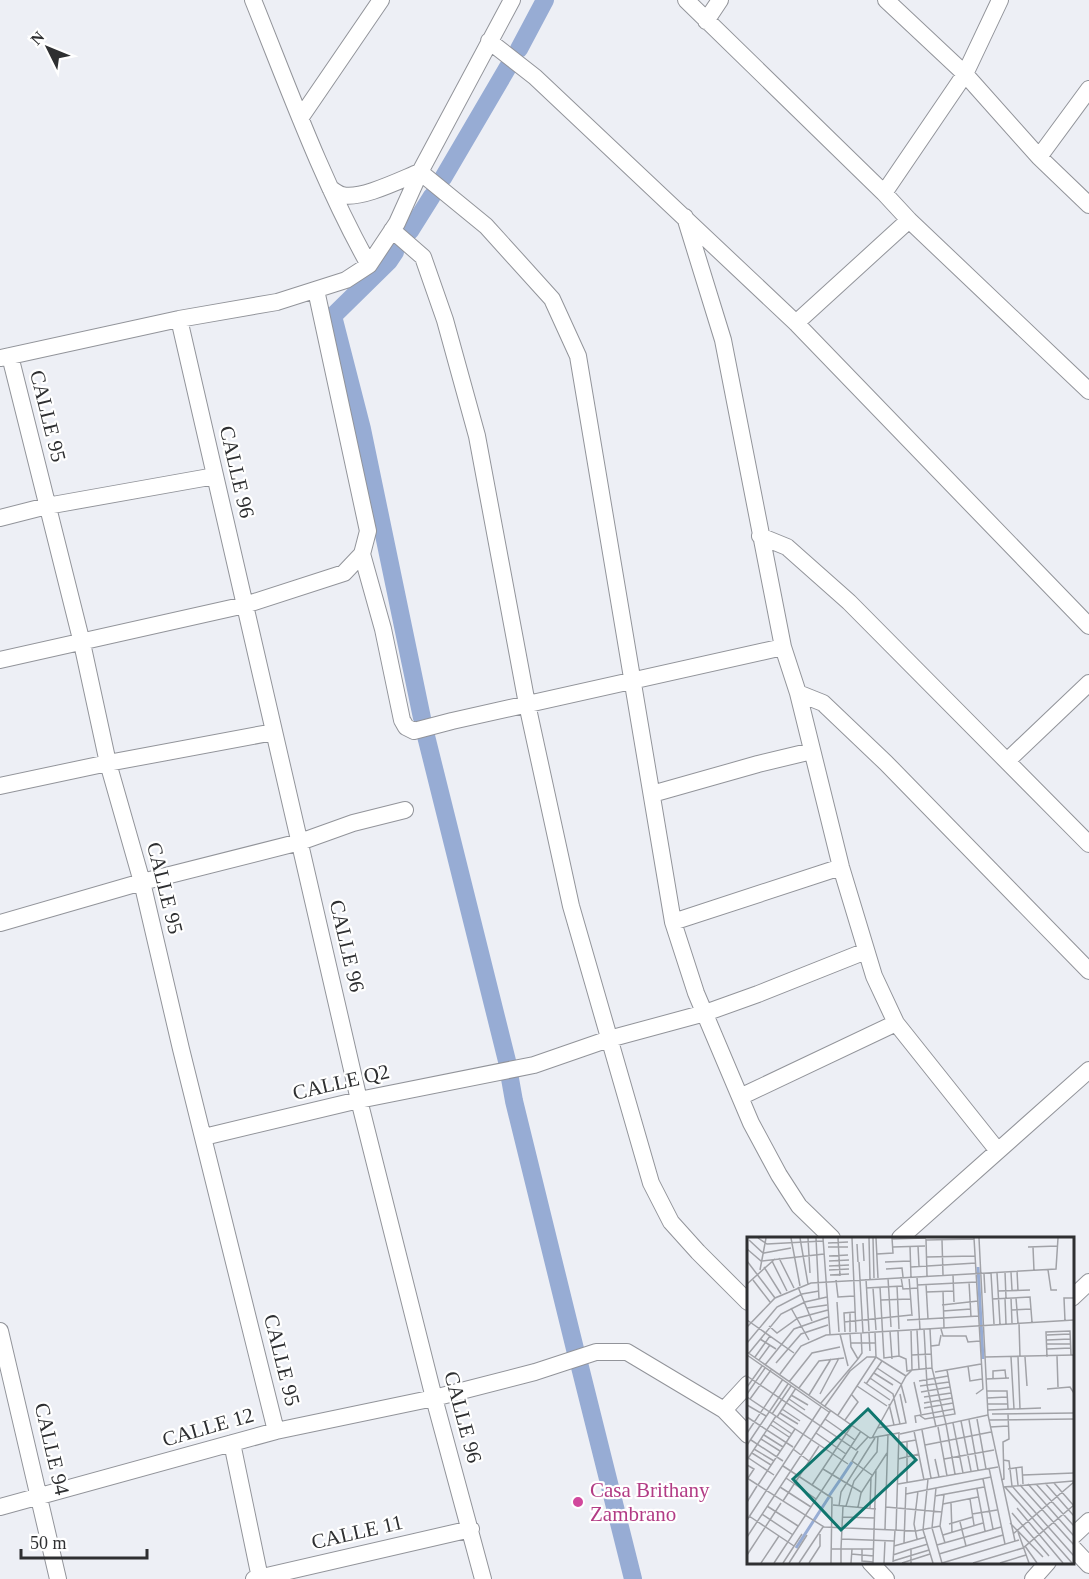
<svg xmlns="http://www.w3.org/2000/svg" width="1089" height="1579" viewBox="0 0 1089 1579" font-family="Georgia,serif">
<rect width="100%" height="100%" fill="#edeff5"/>
<g fill="none" stroke-linecap="round" stroke-linejoin="round">
<path stroke="#97acd4" stroke-width="18" d="M519,49L545,0
M443,178L508,67
M410,231L432,196
M395,252L389,261L333,316L362,429L422,718
M426,736L508,1065
M509,1073L514,1101L576,1353
M579,1363L633,1579"/>
<defs>
<path id="street" d="M253,0C289,89 322,181 369,265
M686,0L884,193L909,220L1089,391
M886,0L965,74L1039,157L1089,205
M706,21L720,0
M489,41L535,77L796,323L1089,626
M301,117L381,0
M1039,157L1089,89
M330,188C333,190 338,194 342,195C361,200 402,179 420,172L486,226L552,299L578,356L673,922L696,993L751,1123L779,1175L799,1206L832,1238
M884,193L965,74L1000,0
M685,217L723,340L783,647L798,693L841,867L874,976L896,1023L998,1151
M392,230L423,257L445,320L477,436L527,704L571,906L651,1183L671,1222L698,1252L748,1302
M179,319L359,1100L434,1398L483,1579
M796,323L909,220
M10,356L82,643L108,763L142,882L181,1049L276,1431
M1,358L179,319L277,302L346,280L369,265L397,223L420,172L512,0
M0,518L47,506L215,476
M760,536L787,547L849,602L1089,844
M362,554L383,629L402,720L406,727L414,731L452,721L783,647
M0,660L245,605L344,573L362,554L368,531L316,290
M798,693L823,703L886,763L1089,971
M1007,761L1089,683
M0,786L108,763L274,732
M652,794L758,764L812,751
M673,922L841,867
M0,923L142,882L300,842L353,823L405,810
M740,1097L896,1023
M204,1137L359,1100L534,1065L609,1039L705,1013L758,994L866,951
M900,1238L1089,1070
M1072,1298L1089,1282
M0,1331L58,1579
M724,1410L748,1384
M232,1443L260,1578
M0,1507L276,1431L434,1398L535,1372L596,1352H627L724,1410L748,1435
M1072,1537L1089,1521
M1072,1547L1089,1565
M870,1562L886,1579
M254,1579L471,1529
M1033,1579L1048,1562"/>
</defs>
<use href="#street" stroke="#92949a" stroke-width="18"/>
<use href="#street" stroke="#fff" stroke-width="16"/>
</g>
<circle fill="#d1479c" stroke="#fff" stroke-width="2" cx="578" cy="1502" r="6"/>
<g text-anchor="middle" dominant-baseline="central" stroke-width="4.5" stroke-linejoin="round" paint-order="stroke">
<g font-size="21" fill="#2e2f31" stroke="#fff">
<text transform="translate(48 416) rotate(76)">CALLE 95</text>
<text transform="translate(237 472) rotate(77)">CALLE 96</text>
<text transform="translate(165 888) rotate(76)">CALLE 95</text>
<text transform="translate(347 946) rotate(77)">CALLE 96</text>
<text transform="translate(341 1082) rotate(-13)">CALLE Q2</text>
<text transform="translate(282 1360) rotate(76)">CALLE 95</text>
<text transform="translate(463 1417) rotate(75)">CALLE 96</text>
<text transform="translate(208 1427) rotate(-16)">CALLE 12</text>
<text transform="translate(52 1449) rotate(77)">CALLE 94</text>
<text transform="translate(357 1532) rotate(-13)">CALLE 11</text>
</g>
<g font-size="21" fill="#b23c85" stroke="#fff" text-anchor="start">
<text x="590" y="1490">Casa Brithany<tspan x="590" dy="24">Zambrano</tspan></text>
</g>
</g>
<g transform="translate(747 1237)">
<rect width="327" height="327" fill="#edeff5"/>
<path fill="none" stroke="#97acd4" stroke-width="3" d="M231,30L236,122M93,243L105,225M82,259L93,243M49,311L82,260"/>
<path fill="none" stroke="#a1a2a7" stroke-width="1.5" d="M11,1L20,7L76,4M44,1L53,49M53,1L61,47M61,1L63,36M69,1L72,62M76,1L83,97M91,1L93,39M105,1L109,95M122,1L123,42M126,1L127,41M129,1L131,41M227,1L236,152L229,157M232,1L241,178L268,304M145,2L179,1M179,2L180,39M2,3L17,17M179,3L227,2M195,3L196,38M81,6L101,5M116,6L117,24M110,7L111,25M163,9L164,40M171,9L172,29M81,10H101M146,10L178,9M281,10L311,9M286,10L287,34M0,12L14,24L77,17M17,16L44,11M130,17L146,16L145,1M82,19L101,18M179,20L228,19M32,21L47,51M0,24L28,61M25,24L40,54M82,24L102,23M112,25L116,96M138,25L163,24M82,29L102,28M17,30L34,57M164,30L229,26M139,32L155,31L156,40M13,33L19,1M82,33L102,32M301,33L304,53H310M270,34L271,54M258,35L259,61M264,35L265,53M244,36L247,87M250,36L253,87M237,37L238,56M83,38L102,37M206,38L207,65M154,40L156,52L171,51M162,40L165,79M170,40L173,93M141,41L144,90M119,42L122,94M6,43L23,65M89,43L91,60L107,59M222,45L224,80M0,47L28,22M179,47L181,82M170,48L230,45M150,49L152,92M51,50L65,84M133,50L137,121L152,119L151,94M119,51L155,49M126,51L129,93M196,54L197,91M251,54L283,53M179,55L207,54M258,61L259,87M264,61L265,86M269,61L271,86M245,62L283,60L285,85M134,63L163,62M90,65L92,95M195,68L231,64M44,71L62,103M60,71L80,68M264,73L284,72M196,74L224,72M103,75V95M0,83L47,116M160,83L232,79M318,84L317,61H327M97,85L164,78M272,86L273,120M22,89L30,96L51,81L81,73M0,90L28,61L64,46L309,32L311,1M177,92L180,148L189,190M183,92L185,131M194,92L196,99H219L221,105L233,104M170,93L172,132M143,94L145,122M98,95L97,76L108,75M122,96L123,114M93,97L101,129M300,98L323,97M13,102L29,112M300,103L323,102M0,106L30,70L55,57L72,54M103,106H129M300,107H324M184,109L192,108L194,98M300,112L324,111M0,115L123,201L152,196L149,293M2,116L34,77L58,65L80,60M0,118L82,175M165,118L184,117M152,119L159,122L160,134L165,133L164,93M310,119L311,150M8,120L23,99M238,120L327,118M264,120L267,172M271,120L273,172M278,120L280,149M300,120L299,95L323,94L324,118M111,122L115,116L114,96M12,123L23,108M29,126L54,97L81,88M18,128L47,92L81,80M221,129L223,144L235,142M130,131L154,147L159,166M188,135L234,127M127,136L146,148M33,137L54,109L79,98L327,83M0,139L109,213L121,200M123,141L146,157L153,187M239,142L262,141M246,142V134L258,133L259,142M172,144L201,139M42,145L65,116L93,110M117,145L143,163M167,145L174,177M119,147L135,124M110,149L140,169M173,149L202,145M0,150L15,129M52,151L72,124L97,121M300,152L323,150L327,156M240,154H260L261,172M174,155L203,150M0,157L18,131M73,157L92,121M44,158L61,168M62,158L84,122M0,160L101,227M177,160L204,156M240,161L260,160M3,162L24,133M42,162L58,173M74,166L111,122L104,110L103,97M177,166L205,161M142,167L147,188M240,167H261M0,168L19,179M78,169L103,134L120,120H129L159,139M177,171L206,166M35,172L53,184M241,173L294,171M33,176L51,187M25,177L44,149M245,177L327,176M91,178L129,120L128,95M172,178L178,182L208,177L200,133M0,180L46,210M30,180L49,151M78,182L108,203M230,182L239,232M98,183L111,165L105,158M222,183L231,233M242,183L327,182M26,184L45,197M214,184L224,234M169,186L168,179L207,172M206,186L216,236M24,188L42,200M191,190L200,239M243,190L261,189M130,191L159,186L153,157M175,193L184,241M167,194L177,243M0,196L36,142M69,196L99,217M17,198L36,210M125,201L159,139L165,133L185,131L199,187L153,197M14,202L33,214M4,203L36,224M151,206L169,203M0,208L41,147M178,208L244,195M7,212L27,224M46,212L62,224M111,214L105,224L125,238M5,216L24,228M0,220L27,238M151,222L172,217M188,222L192,240M197,222L247,213M0,223L29,179M256,223L262,224L265,249L327,319M0,228L7,232L1,241M36,229L85,261L84,326M269,230L271,248M242,231L258,307M76,232L114,255M261,232L275,230L276,247M208,237L199,187L241,178M276,238L327,236M0,241L77,290L169,294L193,289M39,241L69,262M181,242L176,293L186,326M236,242L246,292M254,243L257,242L256,205L262,202L261,177M160,246V205M298,246L327,279M307,246L327,269M151,247L251,230M281,247L327,299M289,247L327,289M11,248L48,192M65,248L105,188M273,248L327,308M33,250L64,270M256,250L326,244M258,250L325,326M189,251L185,291L195,326M230,252L238,294M159,257L244,240M197,258L193,289L198,306M188,259L237,250M223,262L227,288M36,264L72,209M0,265L10,249M204,266L205,296M196,267L231,260M86,268L129,272M20,269L51,289M92,269L94,255L128,201M96,269L94,312H105L104,326M99,269L107,244L130,215L131,199M111,270L114,256L140,216M139,270L195,275M123,271L124,240M270,271L316,326M265,276L302,319M15,277L46,298M225,277L250,273M2,279L47,309M96,280L128,281M0,283L74,170M213,285L219,309M263,286L296,320M202,287L226,280M138,292L141,197M271,295L282,326M266,297L327,245M196,298L236,286M0,300L84,173M95,302L147,304M170,302L167,287L171,254M157,306L159,250M190,308L254,290M147,309L179,300M278,309L290,326M85,312H94V326M105,312H127M115,312V324L126,325M104,317L127,319M192,317L256,298M0,318L34,266M146,318L164,312M146,324L182,313M146,325L148,293M14,326L32,299M27,326L114,194M36,326L55,297M42,326L60,298M52,326L76,290M62,326L73,309V297M126,326L129,232M137,326L138,304M155,326L183,317M164,326V312L181,307M195,326L272,303M226,326L276,311L327,268M253,326L279,318"/>
<path fill="#0f766e" fill-opacity="0.15" stroke="#0f766e" stroke-width="3" d="M121,172L169,223L94,293L46,242Z"/>
<rect width="327" height="327" fill="none" stroke="#2e2f31" stroke-width="3"/>
</g>
<g transform="translate(48 48) rotate(313)" stroke="#ffffff" stroke-width="4.5" paint-order="stroke">
<path d="M0-4.5L10 22L0 15L-10 22Z" fill="#2e2f31"/>
<text y="-9" font-size="16" font-weight="bold" text-anchor="middle" fill="#2e2f31">N</text>
</g>
<path d="M21 1549v9h126v-9" fill="none" stroke="#2e2f31" stroke-width="3"/>
<text x="30" y="1549" font-size="18" fill="#2e2f31" stroke="#ffffff" stroke-width="4.5" paint-order="stroke">50 m</text>
</svg>
